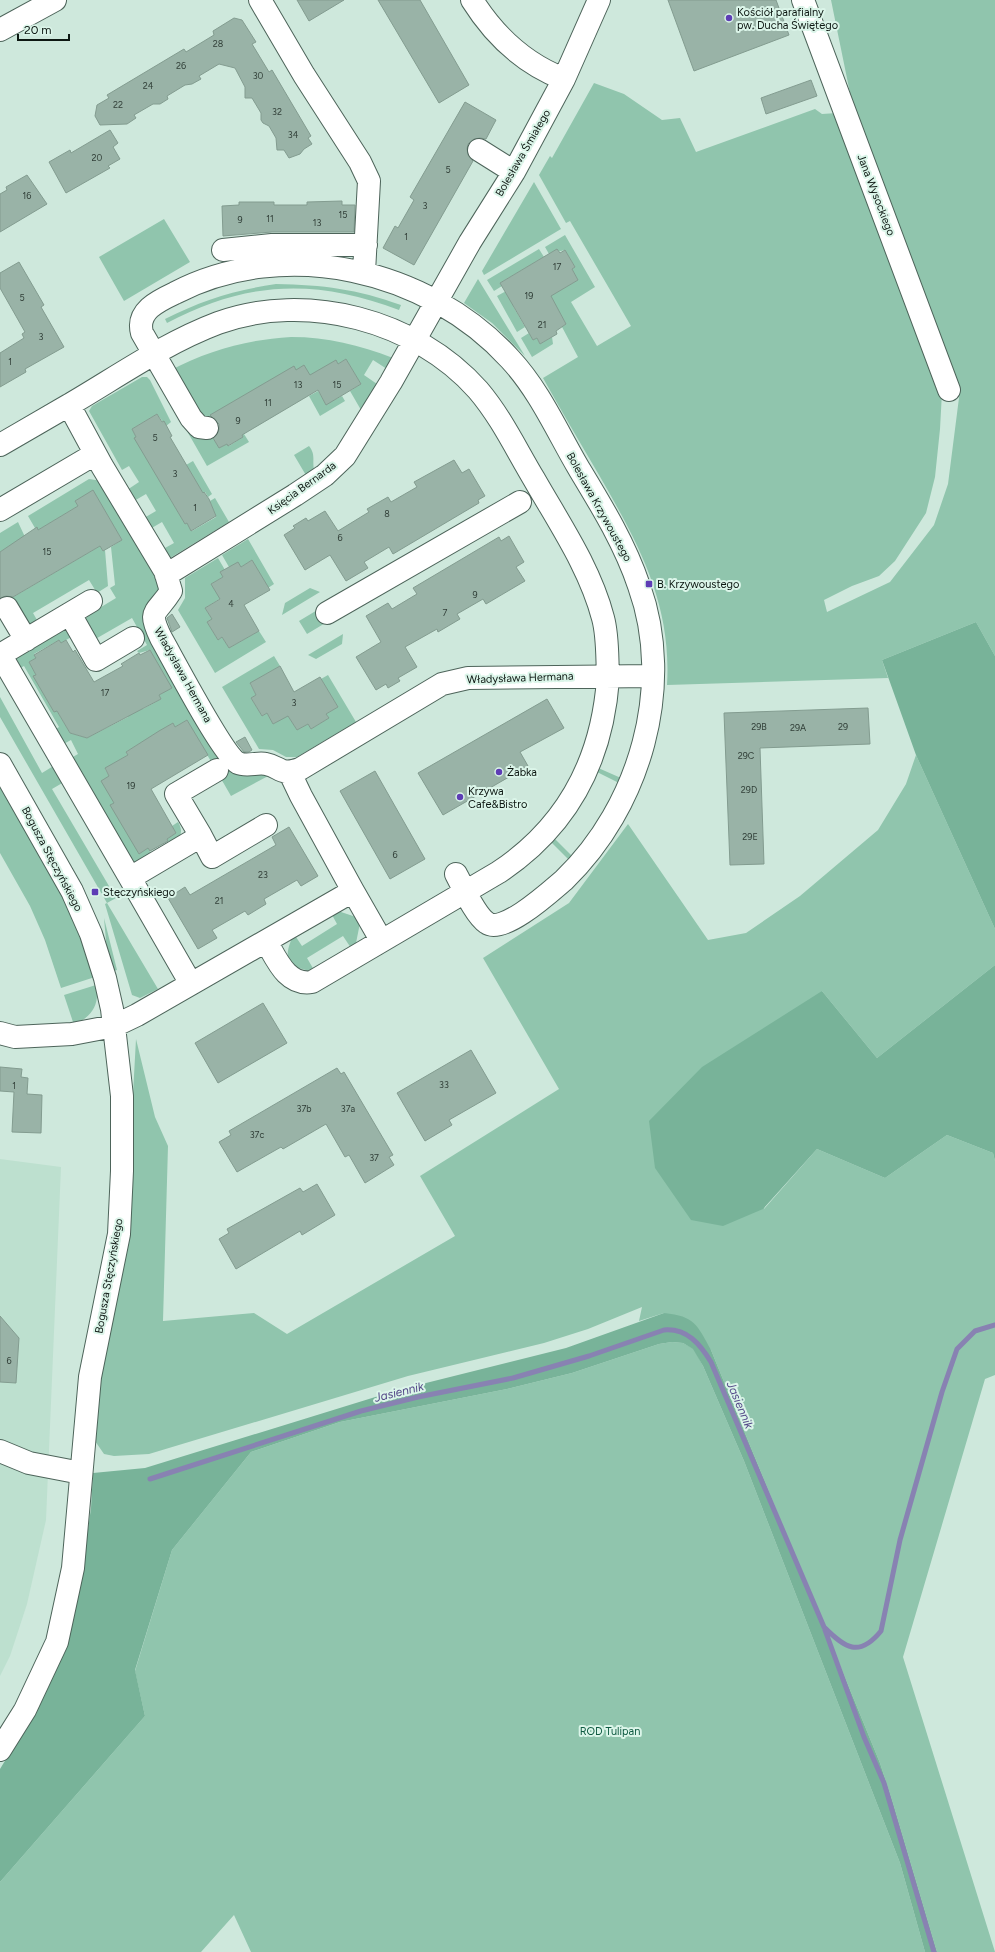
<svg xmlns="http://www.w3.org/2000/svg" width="995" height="1952" viewBox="0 0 995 1952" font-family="Figtree,sans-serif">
<rect width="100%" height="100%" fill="#cee8dc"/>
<path fill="#bde0cf" d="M0,1159L61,1167L46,1520L27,1604L10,1656L0,1676Z"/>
<path fill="#90c5ad" d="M831,0H995V656L976,622L882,660L888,678L667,685C672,603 638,543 599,475C580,443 561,410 543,378L578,357L562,327L566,324L561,315L544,299L578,280L572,269L575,267L565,250L549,254L545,247L565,235L595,287L571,302L597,346L631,326L570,221L566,223L539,175L550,156L552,158L594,83L624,94L662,120L680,118L696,152L815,109L822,114L837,113L942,392L940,429L935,477L926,513L895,561L879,576L852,586L824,600L827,612L890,582L934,525L948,484L960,390L889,211L850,93Z
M534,182L561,229L484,275L482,271Z
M164,219L190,262L124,301L99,257Z
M539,249L544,257L500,283L502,286L494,291L487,280Z
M478,279L525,356L492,323L464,303Z
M276,284C324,285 356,289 401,305L399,310C315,278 246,281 167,323L165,319C202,300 235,290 276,284Z
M508,290L516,303L513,306L525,327L517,332L497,296Z
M529,333L533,340L537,338L540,344L552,337L553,344L532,357L521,338Z
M291,337C328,337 359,345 393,358L387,369L373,360L364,375L377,384L361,410L350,391L361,384L346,359L338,364L336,361L312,380L296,370L211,415L213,419L205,423L169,371C210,350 245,340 291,337Z
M142,377H147L150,380L171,422L166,426L157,414L132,429L136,437L135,438L185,524L187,523L192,531L216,517L210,501L215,498L229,522L170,558L165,548L174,543L162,522L150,529L144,518L156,511L146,494L134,501L127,490L139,482L129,466L122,470L89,411L92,406Z
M318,391L326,404L342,396L345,401L320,416L309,396Z
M187,431L196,436H212L219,448L227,444L229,446L243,437L242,435L244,434L249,442L207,466Z
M309,446C316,455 312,459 314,470L307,477L294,455Z
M193,461L212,494L208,497L205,492L203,493L186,465Z
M89,479L102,481L162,586L154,601L190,701L263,772L270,775L231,796L187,720L175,727L173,723L126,752L128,755L105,769L109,776L114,803L139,854L148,848L151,853L169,842L167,839L176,833L172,826L178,822C193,845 148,858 134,865L66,761L78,754L71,740L58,747L50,733L59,727L24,666L15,671L11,660L62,631H69L73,636L61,643L59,640L34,654L36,658L29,662L36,675L34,676L54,712L57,711L70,733L87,738L128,717L127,715L141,706L143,709L161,699L159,695L171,688L150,650L139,653L137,651L147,645L132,618L92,641L85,620L88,615L116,598L110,588L115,585L111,547L122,540L93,491L75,501L78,506L38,530L37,528H35L28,516Z
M18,522L25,537L0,552V533Z
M248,539L274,584L268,588L252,560L241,567H229L222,555Z
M100,546L103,551L105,550L108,586L97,593L89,580L33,613L41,627L32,629L10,599Z
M218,558L225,570L220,572L223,577L211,584L221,598L205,608L212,619L207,622L218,640L222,637L229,648L259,631L266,642L215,673L178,610L185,598V578Z
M310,588L320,592L282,615L285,603Z
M319,609L327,622L307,634L299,621Z
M343,634L342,644L316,659L308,655Z
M274,656L280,666L250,684L256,695L251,698L262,716L267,713L273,724L282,719L281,717L287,714L297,730L308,724L311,729L329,718L326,714L338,707L321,679L328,675L356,722L297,757H286L273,750L259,749L222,687Z
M0,697L42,773L55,765L64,782L52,789L116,898L107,903L158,989L140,998L132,995L105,904L107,903L0,717Z
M916,755L995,929V965L877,1058L822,991L764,1209L817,1149L885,1178L947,1135L993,1153L995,1161V1375L985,1379L903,1657L995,1952H937L893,1803L880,1763L711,1350L664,1313L639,1321L642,1307L588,1329L544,1343L408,1376L149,1454L114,1456L104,1454L95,1441L97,1393L133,1162V1094L136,1039L155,1117L168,1146L163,1321L254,1313L287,1334L455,1236L420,1176L559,1089L483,958L569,903L628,824L708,940L746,933L800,896L878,830L906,784Z
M596,767L621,778L619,783L595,771Z
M0,780L59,886L81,935L95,977L61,988L45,940L30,906L0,853Z
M554,838L573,857L570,861L551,842Z
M335,910L356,917L360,923L356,943L351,948L343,936L307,958L314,970C308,972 292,967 289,961C285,953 291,940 294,934L302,946L337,924L331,913Z
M104,918L117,970L114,971L107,952Z
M96,985C100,1005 92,1016 74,1025L64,995Z
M672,1342L683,1343L694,1349L703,1366L744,1461L900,1863L925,1952H251L234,1915L201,1952H0V1882L145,1716L135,1671L172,1550L251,1452L340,1422L507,1389L572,1373L659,1344Z"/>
<path fill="#78b399" d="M976,622L995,656V929L916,755L882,660Z
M995,965V1161L993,1153L947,1135L885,1178L817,1149L763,1209L723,1226L691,1220L655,1168L649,1121L702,1067L822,991L877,1058Z
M664,1313C695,1316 697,1325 711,1350L880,1763L893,1803L937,1952H925L900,1863L744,1461L703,1366L693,1349L683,1343L672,1342L659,1344L572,1373L507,1389L340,1422L251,1452L172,1550L135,1670L145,1716L0,1882V1769L31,1718L83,1565L91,1508L93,1473L145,1468L398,1390L566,1348Z"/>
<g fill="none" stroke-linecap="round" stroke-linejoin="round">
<path stroke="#8882b2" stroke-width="5" d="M150,1479L361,1411L418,1397L513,1378L589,1356L664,1330C687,1328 700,1344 711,1362L824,1627C845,1648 859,1658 881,1631L900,1540L942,1392L957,1349L975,1331L995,1325
M825,1630L864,1737L884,1783L934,1952"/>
</g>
<path fill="#99b3a7" stroke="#839c90" d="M297,0H344L309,21Z
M378,0H420L469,85L439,103Z
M668,0H776L789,35L694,71Z
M234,18L242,20L256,42L252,44L269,72L272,70L311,136L308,138L312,144L304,149L300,154L289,158L284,150H277L276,138L269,126L263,123L261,120V113L252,98H245V87L235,68L219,64L199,76L201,79L192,84L185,85L167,96L168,99L160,104H153L134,115L136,118L127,124L100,125L95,116L97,105L109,98L107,95L184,49L186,52L214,35L213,31Z
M811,80L817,96L766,114L761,98Z
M465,102L496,120L486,139L480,138L474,139L468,144L467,149L468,155L473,161L414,265L383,248L395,226L398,228L414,200L410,197Z
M110,130L118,143L113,147L120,159L108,166L110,168L66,193L49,162L70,150L71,153Z
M27,175L47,204L0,232V194L7,190L6,187Z
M342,201V205H355L354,232H272L223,236L222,206L239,205V202H274V205H307V202Z
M557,249L560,253L565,250L575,267L572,269L578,280L551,296L566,324L556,331L557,334L540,344L537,338L533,340L500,283Z
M19,262L44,305L41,307L64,347L25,369L26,372L0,387V353L24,338L22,334L25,332L0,288V273Z
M346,359L361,384L326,405L318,390L242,435L243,437L228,446L227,444L219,448L213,438L219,430V424L210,415L294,366L296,370L304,365L310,375L336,360L338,364Z
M157,414L162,422L164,421L172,436L170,437L203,493L204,492L209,499L216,516L191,531L187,523L185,524L134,438L136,437L132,429Z
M454,460L462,473L469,469L485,496L478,500L479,503L393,554L389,547L364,562L368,568L346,581L330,555L305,570L284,535L295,528L293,526L306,518L308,521L325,511L338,531L369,512L367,509L388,497L391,502L417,487L414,482Z
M93,490L122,540L103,551L100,546L13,597L6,596L0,598V552L37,527L38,530L78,506L75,501Z
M509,536L524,562L516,567L525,581L486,604L483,599L457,614L460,619L438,632L437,629L405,647L417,667L398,678L400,681L388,688L386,684L376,690L356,657L381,642L366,616L388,603L392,609L417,594L413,588L499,537L501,541Z
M252,560L270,590L244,605L259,631L229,648L222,637L218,640L207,622L212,619L205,608L220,599L211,584L223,577L220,572L238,562L241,567Z
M172,614L180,627L172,632L167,618Z
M59,640L61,643L66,640L73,652L75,650L94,682L123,666L121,664L139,653L140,655L150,650L172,688L159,695L161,699L87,738L70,733L57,711L54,712L33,676L36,675L29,662L36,658L34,655Z
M280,666L294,692L320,677L338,707L326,714L329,718L311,729L308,724L297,730L288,716L273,724L267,713L262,716L251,698L256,695L250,683Z
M547,699L564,728L520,752L528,766L443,815L418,773Z
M868,708L870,744L760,748L764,864L730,865L724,713Z
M187,720L208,755L151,789L176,833L167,839L168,841L150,851L148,848L139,854L110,805L114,803L101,781L109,776L105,768L128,755L126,752L159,731L173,723L175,727Z
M245,737L252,750L249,752H244L236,742Z
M375,771L425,859L390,879L340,791Z
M289,827L318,876L301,886L297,880L264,899L266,904L248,915L245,911L212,930L217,938L198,949L168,898L185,887L190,895L276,845L272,837Z
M263,1003L287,1043L218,1083L195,1043Z
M471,1050L496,1093L449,1120L452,1125L425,1141L397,1093Z
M0,1067L22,1069L21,1077L28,1078L27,1094L42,1095L41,1133L12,1132L14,1092L0,1091Z
M337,1068L341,1074L344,1072L393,1155L389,1157L394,1165L365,1183L349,1155L345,1157L326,1124L283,1149L281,1147L237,1172L219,1142L231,1135L229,1131Z
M317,1184L335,1215L302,1235L300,1231L236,1269L219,1239L229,1233L227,1229L300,1188L303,1192Z
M0,1316L19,1338L16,1383L0,1382Z"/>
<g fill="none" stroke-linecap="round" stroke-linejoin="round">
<defs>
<path id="minor" d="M260,0L304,75L360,162L369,181L364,272
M472,0C494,35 525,64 564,79
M803,0L949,390
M0,30L55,0
M479,150L514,172
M223,250L272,245H366
M207,428L199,427L191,418L142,333C136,311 158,301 175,293C285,236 428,269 510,359C539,390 557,431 578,467C601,505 625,544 639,586C675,686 640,807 564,880C551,891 503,935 487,923C475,915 463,887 456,874
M0,445L69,405
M0,510L95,454
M166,575L295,495L325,475L345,456L391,382L470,242L514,172L564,79L599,0
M7,608L26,640
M327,613L520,502
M70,614L96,660L133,638
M0,654L130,878L201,836L176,794L217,770
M0,655L91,601
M0,764L72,891L91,934L105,978L112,1009L122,1096V1171L119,1234L90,1377L73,1568L57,1642L25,1710L0,1750
M290,773L301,796L353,891
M201,836L212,857L266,825
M130,878L191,984
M266,941C277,960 287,986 312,982L499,872C568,826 602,761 608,679V676C607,657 608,636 603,618C590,568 559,523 534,479C516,449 501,417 478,390C416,320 306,291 218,323C165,343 117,377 69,405L102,466L165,571L171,591C156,615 147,609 161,638C173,659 223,755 238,763C247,767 257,762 266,764C282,767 279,776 300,769L442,684L468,678L653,676
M0,1033L15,1037L72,1034L114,1026L137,1015L353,891L381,940
M0,1451L29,1463L81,1473"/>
</defs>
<use href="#minor" stroke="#4d645a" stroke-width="24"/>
<use href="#minor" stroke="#fff" stroke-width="22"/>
</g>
<g fill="#5e3db5" stroke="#dbf5e9" stroke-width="1.5">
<circle cx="729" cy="18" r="4"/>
<rect x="645" y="580" width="8" height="8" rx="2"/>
<circle cx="499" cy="772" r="4"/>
<circle cx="460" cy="797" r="4"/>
<rect x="91" y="888" width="8" height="8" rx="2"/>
</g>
<g text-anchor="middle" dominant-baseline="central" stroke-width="4" stroke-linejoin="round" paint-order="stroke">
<g font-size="9" fill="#303e37">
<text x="218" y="43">28</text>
<text x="181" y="65">26</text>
<text x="258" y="75">30</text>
<text x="148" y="85">24</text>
<text x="118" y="104">22</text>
<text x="277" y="111">32</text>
<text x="293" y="134">34</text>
<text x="97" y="157">20</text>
<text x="448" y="169">5</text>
<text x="27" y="195">16</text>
<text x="425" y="205">3</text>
<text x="343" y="214">15</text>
<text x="270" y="218">11</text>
<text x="240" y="219">9</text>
<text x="317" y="222">13</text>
<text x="406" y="236">1</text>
<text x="557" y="266">17</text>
<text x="529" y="295">19</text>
<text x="22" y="297">5</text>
<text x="542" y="324">21</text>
<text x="41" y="336">3</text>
<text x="10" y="361">1</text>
<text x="298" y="384">13</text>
<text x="337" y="384">15</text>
<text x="268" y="402">11</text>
<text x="238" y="420">9</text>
<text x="155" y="437">5</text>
<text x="175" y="473">3</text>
<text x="195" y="507">1</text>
<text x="387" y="513">8</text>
<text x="340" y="537">6</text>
<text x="47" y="551">15</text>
<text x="475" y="594">9</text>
<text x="231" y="603">4</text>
<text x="445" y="612">7</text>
<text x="105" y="692">17</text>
<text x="294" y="702">3</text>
<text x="759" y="726">29B</text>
<text x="843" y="726">29</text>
<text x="798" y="727">29A</text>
<text x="746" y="755">29C</text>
<text x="131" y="785">19</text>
<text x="749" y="789">29D</text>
<text x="750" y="836">29E</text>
<text x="395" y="854">6</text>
<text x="263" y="874">23</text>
<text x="219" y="900">21</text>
<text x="444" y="1084">33</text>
<text x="14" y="1085">1</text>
<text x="304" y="1108">37b</text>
<text x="348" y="1108">37a</text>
<text x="257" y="1134">37c</text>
<text x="374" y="1157">37</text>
<text x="9" y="1360">6</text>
</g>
<g font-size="11" fill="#0d1712" stroke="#dbf5e9" text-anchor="start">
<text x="737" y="12">Kościół parafialny<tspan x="737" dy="13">pw. Ducha Świętego</tspan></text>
<text x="657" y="584">B. Krzywoustego</text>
<text x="507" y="772">Żabka</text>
<text x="468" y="791">Krzywa<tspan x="468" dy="13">Cafe&amp;Bistro</tspan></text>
<text x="103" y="892">Stęczyńskiego</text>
</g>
<g font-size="11" fill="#0d1712" stroke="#dbf5e9">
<text transform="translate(523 153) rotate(-60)">Bolesława Śmiałego</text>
<text transform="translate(876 195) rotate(69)">Jana Wysockiego</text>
<text transform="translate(302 488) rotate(-36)">Księcia Bernarda</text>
<text transform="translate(599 507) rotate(61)">Bolesława Krzywoustego</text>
<text transform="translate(183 675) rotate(61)">Władysława Hermana</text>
<text transform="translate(520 678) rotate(-2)">Władysława Hermana</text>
<text transform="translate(52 859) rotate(62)">Bogusza Stęczyńskiego</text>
<text transform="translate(109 1276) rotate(-80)">Bogusza Stęczyńskiego</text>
</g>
<g font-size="11" fill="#0e5a41" stroke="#dbf5e9">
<text x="610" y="1731">ROD Tulipan</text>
</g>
<g font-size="12" font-style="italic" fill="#544888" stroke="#dbf5e9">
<text transform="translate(399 1392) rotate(-14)">Jasiennik</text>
<text transform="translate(740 1405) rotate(67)">Jasiennik</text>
</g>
</g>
<path d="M18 34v6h51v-6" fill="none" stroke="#0d1712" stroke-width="2"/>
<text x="24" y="34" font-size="12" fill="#0d1712" stroke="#dbf5e9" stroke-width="3" paint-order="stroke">20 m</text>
</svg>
